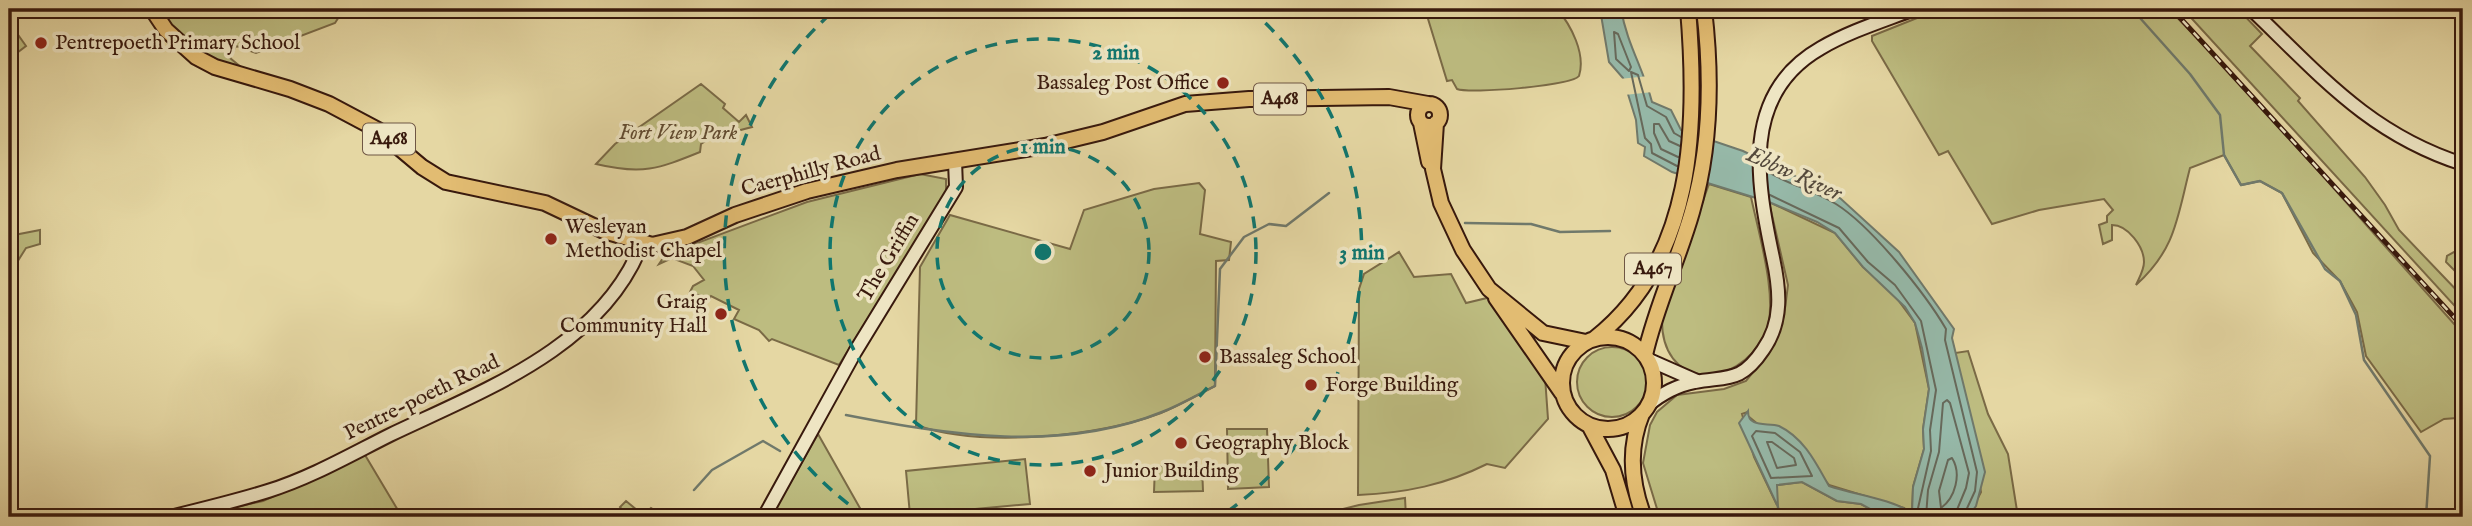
<svg xmlns="http://www.w3.org/2000/svg" width="2472" height="526" viewBox="0 0 2472 526" font-family="'IM FELL English',serif">
<rect width="100%" height="100%" fill="#e5d7a3"/>
<filter id="stains"><feTurbulence type="fractalNoise" baseFrequency=".00286" numOctaves="4"/><feColorMatrix values="0 0 0 0 .2 0 0 0 0 .09 0 0 0 0 .02 0 0 0 .5 -.17"/></filter>
<radialGradient id="worn" r=".72"><stop offset=".6" stop-color="#630" stop-opacity="0"/><stop offset="1" stop-color="#630" stop-opacity=".3"/></radialGradient>
<path fill="#bdbc80" stroke="#7a6a46" stroke-width="2" d="M152,9H344L335,23L256,53L236,46L230,58L242,68L215,67Z
M1425,9H1557C1571,25 1586,54 1579,76C1571,86 1470,94 1457,89L1452,80L1447,81Z
M1953,9H2169L2242,85L2463,334V408L2457,418L2444,419L2421,432L2366,356L2357,312L2340,281L2313,253L2282,193L2260,181L2241,185L2224,155L2190,168C2177,218 2176,249 2136,285C2139,278 2144,270 2144,262C2144,247 2128,225 2112,225V240L2103,244L2099,225L2107,222V216L2113,210L2104,199L2039,210L1992,224L1948,151L1939,155L1872,41V36L1917,18Z
M2183,9H2238L2262,34L2250,46L2300,98L2298,101L2365,177L2385,205L2399,230L2463,297V315Z
M9,22L26,46L9,59Z
M701,84L725,104L723,108L739,122L746,115L752,127L710,138L701,144L700,152C658,169 642,175 596,164L615,144Z
M920,174L946,179V193L839,365L772,339L769,341L759,330L734,319L739,310L711,296L709,299L690,292L693,286L704,280L693,266L672,258L659,264L665,255L807,202Z
M1199,183L1205,190L1200,234L1231,242L1229,260L1216,261L1215,386C1197,395 1179,406 1161,413C1097,437 981,448 916,425L920,267L950,215L1070,249L1084,210L1154,189Z
M1709,184L1751,197C1758,231 1780,303 1765,334C1737,391 1659,391 1662,316Z
M1769,202L1835,233L1863,267L1890,289L1915,323L1929,389L1923,429L1924,449L1913,487L1912,514L1904,508L1829,485L1777,426L1759,425L1748,416V412L1742,414L1754,457L1777,505V485L1802,482L1837,501L1861,504L1885,517H1662L1658,512L1643,463L1650,425L1657,412L1677,395L1724,389L1746,381L1771,350L1784,316L1788,285Z
M9,212L14,235L40,230V244L26,248L9,275Z
M2463,247V273L2456,272L2446,262L2447,256Z
M1399,252L1414,277L1451,274L1466,303L1487,298L1545,377L1548,419L1505,468L1487,464C1445,485 1405,493 1358,495L1359,289L1364,274Z
M1577 382a35 35 0 1 1 70 0a35 35 0 1 1-70 0Z
M1968,351L1988,414L2008,454L2018,517H1968L1981,492L1955,353Z
M1227,429H1267L1269,487L1228,489Z
M818,434L865,517H771Z
M365,455L402,517H190L263,501Z
M1025,459L1030,504L910,515L906,471Z
M1155,466H1202L1203,491L1154,492Z
M1405,498L1406,517H1311L1359,505Z
M626,501L643,515L651,508L665,517H620L624,512L620,507Z"/>
<path fill="#96b9a9" stroke="#70796b" stroke-width="2" d="M1600,9H1621C1627,44 1643,68 1652,102L1671,110L1681,130L1743,151L1840,198L1899,252L1954,329L1952,338L1985,472L1976,506L1968,517H1885L1861,504L1837,501L1802,482L1777,485L1778,507L1739,423L1748,411C1748,429 1768,422 1779,426C1804,438 1816,463 1829,486C1855,495 1889,498 1912,513L1913,487L1924,449L1923,429L1929,389L1922,348L1915,323L1905,307L1863,267L1835,233L1817,222L1769,202L1672,172L1644,156L1645,147L1638,143L1636,120L1623,78L1609,62Z"/>
<path fill="#e5d7a3" d="M1649,76L1653,92L1624,95L1619,79Z"/>
<g fill="none" stroke-linecap="round" stroke-linejoin="round">
<path stroke="#67695b" stroke-width="2" d="M1614,32L1618,34L1631,67L1629,71L1616,59Z
M1678,157L1661,149L1654,133V124H1659L1669,141L1680,146
M1677,166L1652,153L1651,144L1645,138L1631,72L1638,75L1647,106L1666,117L1674,133L1681,137
M1768,172C1790,185 1815,191 1836,204C1871,226 1925,293 1946,329L1945,340L1977,472L1975,491L1963,517
M1770,195L1839,228L1868,262L1895,285L1921,321L1936,390L1930,430L1931,451L1916,517
M1756,431L1775,433L1800,452L1812,476L1771,478L1752,436Z
M1767,442H1772L1794,458L1796,465L1777,468Z
M1952,458C1962,474 1955,498 1941,508L1939,491L1948,460Z
M1926,517L1928,490L1939,452L1943,403L1947,400L1950,403L1969,473L1966,488L1954,517"/>
<path stroke="#70796b" stroke-width="2.5" d="M2132,9L2190,74L2220,115L2224,155L2241,185L2260,181L2282,193L2325,269L2340,281L2356,315L2364,360L2430,456L2426,517
M1465,223L1531,224L1560,232L1610,231
M846,415C949,435 1061,453 1162,412C1180,405 1197,395 1215,386L1220,269L1244,237L1269,224L1286,226L1329,193
M694,490L712,470L763,441L780,451
M1778,507L1779,517
M2459,517L2463,491"/>
<defs>
<path id="secondary" d="M2251,9C2320,75 2369,134 2463,164
M1647,359L1697,381
M1648,405C1663,393 1676,386 1695,382C1727,376 1741,383 1763,350C1783,322 1780,290 1773,258C1757,183 1740,94 1821,48C1850,31 1883,21 1914,9
M170,517C203,509 236,501 268,491C310,478 350,455 390,435C482,391 603,347 642,243
M764,517L855,352L956,187L955,161"/>
<path id="primary" d="M152,9L166,30L196,57L215,67L290,89L329,104L378,130L422,167L446,182L545,203L604,231L652,245L687,237L735,215L807,191L897,170L1045,146L1103,132L1185,104L1249,99L1389,97L1428,104
M1418 115a11 11 0 1 1 22 0a11 11 0 1 1-22 0Z
M1421,123L1429,162
M1436,123L1433,169L1441,203L1463,250L1489,289L1543,333L1586,342
M1496,298L1562,393
M1562 383a46 46 0 1 1 92 0a46 46 0 1 1-92 0Z
M1594,339C1695,260 1698,126 1688,9
M1645,355C1656,306 1678,261 1692,212C1711,147 1712,76 1704,9
M1642,414C1628,448 1631,483 1644,517
M1589,425L1613,470L1627,517"/>
</defs>
<use href="#secondary" stroke="#38190d" stroke-width="16"/>
<use href="#primary" stroke="#38190d" stroke-width="18"/>
<use href="#secondary" stroke="#eee5c3" stroke-width="12"/>
<use href="#primary" stroke="#e2bc72" stroke-width="14"/>
<defs>
<path id="rail" d="M2172,9L2463,327"/>
</defs>
<use href="#rail" stroke="#38190d" stroke-width="5"/>
<use href="#rail" stroke="#eee5c3" stroke-width="2.5" stroke-dasharray="8" stroke-linecap="butt"/>
</g>
<g fill="none" stroke="#0f766e" stroke-width="3.5" stroke-dasharray="12 9">
<circle cx="1043" cy="252" r="106"/>
<circle cx="1043" cy="252" r="213"/>
<path d="M865 516A319 319 0 0 1 836 9M1250 9A319 319 0 0 1 1221 516"/>
</g>
<g fill="#8f2418" stroke="#eee5c3" stroke-width="2.5">
<circle cx="41" cy="43" r="7"/>
<circle cx="1223" cy="83" r="7"/>
<circle cx="551" cy="239" r="7"/>
<circle cx="721" cy="314" r="7"/>
<circle cx="1205" cy="357" r="7"/>
<circle cx="1311" cy="385" r="7"/>
<circle cx="1181" cy="443" r="7"/>
<circle cx="1090" cy="471" r="7"/>
</g>
<g text-anchor="middle" dominant-baseline="central" stroke-width="7" stroke-linejoin="round" paint-order="stroke">
<g fill="#eee5c3" stroke="#6f5644" stroke-width="2">
<rect x="1254" y="83.5" width="52" height="31" rx="5"/>
<rect x="363" y="123.5" width="52" height="31" rx="5"/>
<rect x="1625" y="253.5" width="56" height="31" rx="5"/>
</g>
<g font-size="19" font-weight="bold" fill="#38190d">
<text x="1280" y="99">A468</text>
<text x="389" y="139">A468</text>
<text x="1653" y="269">A467</text>
</g>
<g font-size="21" fill="#38190d" stroke="#eee5c3" text-anchor="start">
<text x="55" y="43">Pentrepoeth Primary School</text>
<text x="1209" y="83" text-anchor="end">Bassaleg Post Office</text>
<text x="565" y="227">Wesleyan<tspan x="565" dy="24">Methodist Chapel</tspan></text>
<text x="707" y="302" text-anchor="end">Graig<tspan x="707" dy="24">Community Hall</tspan></text>
<text x="1219" y="357">Bassaleg School</text>
<text x="1325" y="385">Forge Building</text>
<text x="1195" y="443">Geography Block</text>
<text x="1104" y="471">Junior Building</text>
</g>
<g font-size="21" font-style="italic" fill="#604a30" stroke="#eee5c3">
<text x="678" y="133">Fort View Park</text>
</g>
<g font-size="21" fill="#38190d" stroke="#eee5c3">
<text transform="translate(811 172) rotate(-15)">Caerphilly Road</text>
<text transform="translate(889 258) rotate(-59)">The Griffin</text>
<text transform="translate(422 398) rotate(-26)">Pentre-poeth Road</text>
</g>
<g font-size="23" font-style="italic" fill="#54493c" stroke="#eee5c3">
<text transform="translate(1794 174) rotate(24)">Ebbw River</text>
</g>
</g>
<circle cx="1043" cy="252" r="10" fill="#0f766e" stroke="#eee5c3" stroke-width="3.5"/>
<g font-size="21" text-anchor="middle" font-weight="bold" fill="#0f766e" stroke="#eee5c3" stroke-width="7" stroke-linejoin="round" paint-order="stroke">
<text x="1116" y="59">2 min</text>
<text x="1043" y="153">1 min</text>
<text x="1362" y="259">3 min</text>
</g>
<rect width="2472" height="526" fill="none" stroke="#e5d7a3" stroke-width="35"/>
<rect x="10" y="10" width="2451" height="505" fill="none" stroke="#38190d" stroke-width="3.5"/>
<rect x="18" y="18" width="2437" height="491" fill="none" stroke="#38190d" stroke-width="2"/>
<rect width="100%" height="100%" filter="url(#stains)"/>
<rect width="100%" height="100%" fill="url(#worn)"/>
</svg>
